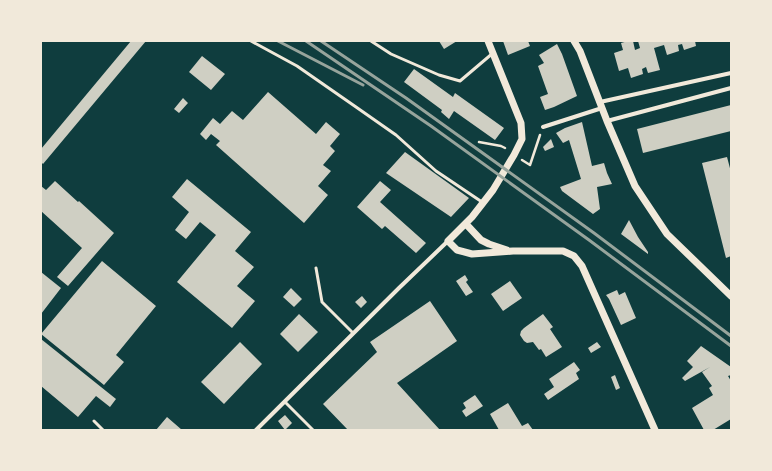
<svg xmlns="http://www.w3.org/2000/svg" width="772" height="471" viewBox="0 0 772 471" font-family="'IBM Plex Sans',sans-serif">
<rect width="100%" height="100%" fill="#0f3d3e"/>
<path fill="#cfcfc3" d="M131,41H146L43,164L41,162V149Z
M439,41H457L444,49Z
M503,41H528L530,46L508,55Z
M628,41H633L635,50L640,48L638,41H695L696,46L684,50L682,44L678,45L679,51L667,55L664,45L654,48L660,70L648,73L646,67L642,69L643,74L631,78L628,68L619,71L614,53L623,50L621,43Z
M557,44L562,54L577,96L554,107L545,110L540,97L548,94L538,66L544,63L539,55Z
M202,56L225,74L211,90L189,72Z
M414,69L453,97L455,93L504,128L495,140L454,111L449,119L441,112L442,110L404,82Z
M268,92L316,134L326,122L340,134L330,146L335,151L323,165L331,171L318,186L328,195L304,223L216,145L220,141L211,134L206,140L200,134L213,118L220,124L232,111L243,120Z
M183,98L188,103L179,113L174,109Z
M731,105V131L643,153L637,129Z
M582,122L592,166L604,163L607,173L612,184L597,187L600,209L593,214L562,191L560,187L581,179L569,140L563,143L556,133L565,128Z
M551,139L554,147L545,151L543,147Z
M405,152L469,198L451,217L386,173Z
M727,157L731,172V256L726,258L702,163Z
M187,179L251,232L235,251L254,267L237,286L255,301L232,328L177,282L216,235L200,222L186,239L175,230L189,212L172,197Z
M55,181L78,202L79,201L114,233L68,286L57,277L82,248L41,211V186L46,190Z
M380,181L391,190L380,202L426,243L416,253L385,226L382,229L357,207Z
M629,220L638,237L648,252V254L621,234Z
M102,261L156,306L116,355L124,362L104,385L41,334Z
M41,272L61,288L41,314Z
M465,275L468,280L466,282L473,292L466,296L456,281Z
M510,281L522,298L503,311L491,294Z
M291,288L302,299L294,307L283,297Z
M617,290L619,295L625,292L636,318L621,325L609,299L606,295Z
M362,296L367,302L361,308L355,302Z
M430,301L457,341L397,383L440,430H348L323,404L377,352L370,342Z
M299,314L318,332L298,352L280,334Z
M543,314L553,327L550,329L562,347L546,357L541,349L539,350L533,342L527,343L524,341L520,335L521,331L524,328Z
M41,339L116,399L110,407L96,396L78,417L41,386Z
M240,342L262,364L224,404L201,382Z
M597,342L601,347L591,353L588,348Z
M701,346L731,367V375L728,376L731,381V419L713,430H704L692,408L713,395L709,388L712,386L702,372L710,367L685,381L682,378L693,367L687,361Z
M574,362L580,370L576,373L579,379L548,400L544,394L554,387L549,379Z
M615,375L620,388L616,390L611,377Z
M475,395L483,406L466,417L462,411L466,408L463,403Z
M508,403L522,426L528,423L533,430H499L490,414Z
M285,415L292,423L285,430L278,421Z
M167,417L182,430H156Z"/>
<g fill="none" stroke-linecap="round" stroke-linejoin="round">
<path stroke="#f1e9da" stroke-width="2.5" d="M479,142L501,146L505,148
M522,160L530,165L540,135"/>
<path stroke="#f1e9da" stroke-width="3" d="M251,41L297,66L356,107L396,135L436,171L482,202
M371,41L391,54L439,75L460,81L493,53
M316,268L322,302L353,333
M285,402L313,430
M94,421L103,430"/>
<path stroke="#f1e9da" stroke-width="4" d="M600,102L731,73
M607,121L731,88
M543,127L602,108
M256,430L399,288L448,241"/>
<path stroke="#f1e9da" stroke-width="7" d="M488,41L521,123L522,139L514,155L493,190L472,217L448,241L457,250L472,254L513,251H563L574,256L582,266L655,430
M574,41L580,51L607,121L635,186L667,234L731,296
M466,224L481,240L489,244L507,250"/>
<path stroke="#97a49c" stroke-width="3" d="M278,41L363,85
M306,41L431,126L589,240L731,346
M321,41L406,98L594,233L731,336"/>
</g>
<rect width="772" height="471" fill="none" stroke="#f1e9da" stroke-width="84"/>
</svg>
